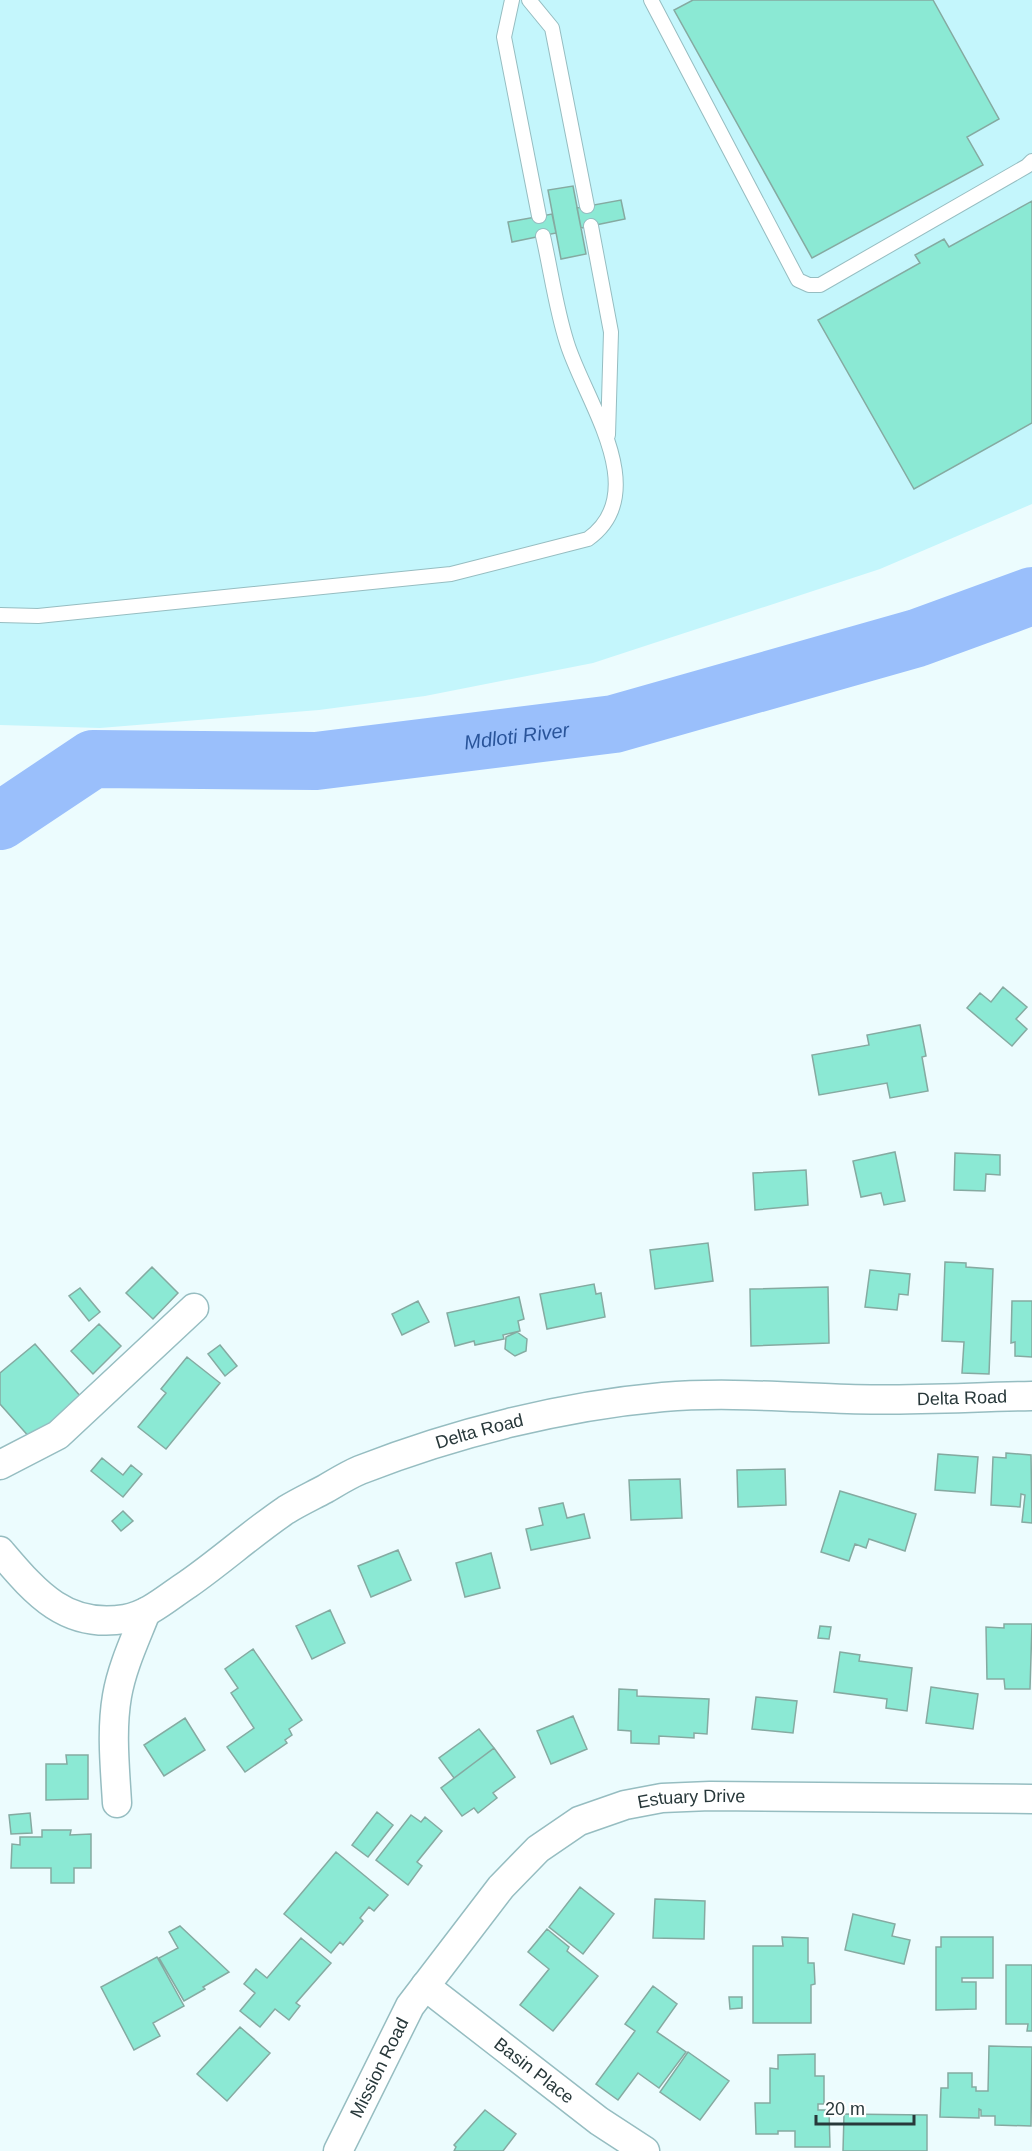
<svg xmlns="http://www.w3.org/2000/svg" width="1032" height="2151" viewBox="0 0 1032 2151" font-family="Helvetica,sans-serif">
<rect width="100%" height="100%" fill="#ecfcfe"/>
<path fill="#c4f6fc" d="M0,0H1032V504L880,569L593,663L425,696L319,710L100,728L0,725Z"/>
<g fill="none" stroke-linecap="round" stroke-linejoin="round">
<path stroke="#9abffb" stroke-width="58" id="s1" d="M0,821L93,759L316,761L614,724L917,638L1032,596"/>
</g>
<path fill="#8be9d4" stroke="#85aaa1" stroke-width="1.5" d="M693,0H933L999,119L967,137L983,165L812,258L674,10Z
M573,186L586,254L561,259L548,190Z
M621,200L625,219L581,228L577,208Z
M1032,201V423L914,489L818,320L920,263L915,255L944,239L949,247Z
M552,214L556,233L512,242L508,222Z
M1003,987L1027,1007L1016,1019L1027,1029L1012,1046L967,1008L980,993L991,1002Z
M920,1025L926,1056L922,1057L928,1091L890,1098L887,1083L819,1095L812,1055L869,1045L867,1035Z
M895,1152L905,1201L884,1205L881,1193L861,1197L853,1161Z
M955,1153L1000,1155V1175L986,1174L985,1191L954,1190Z
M806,1170L808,1205L755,1210L753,1173Z
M708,1243L713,1281L655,1289L650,1250Z
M945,1262L966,1263V1267L993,1269L989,1374L962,1373L964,1342L942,1341Z
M152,1267L178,1293L153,1319L126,1293Z
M870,1270L910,1274L908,1295L899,1294L897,1310L865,1307Z
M594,1284L596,1294L601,1293L605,1317L547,1329L540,1294Z
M828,1287L829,1343L751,1346L750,1289Z
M80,1288L100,1312L89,1321L69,1296Z
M519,1297L524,1319L518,1321L520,1331L503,1335L504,1339L475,1345L474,1341L455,1346L447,1313Z
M418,1301L429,1322L402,1335L392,1314Z
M1012,1301H1032V1357L1015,1356V1342L1011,1343Z
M99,1324L121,1346L93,1374L71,1351Z
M517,1332L527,1339L526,1351L515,1356L505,1349L506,1337Z
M35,1344L81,1397L31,1439L0,1404V1373Z
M220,1345L237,1366L225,1376L208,1354Z
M187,1357L220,1383L166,1449L138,1427L166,1393L161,1389Z
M1006,1453L1031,1455L1032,1523L1022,1522L1025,1495L1021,1494L1020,1507L991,1505L993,1457L1006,1458Z
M938,1454L978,1457L975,1493L935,1490Z
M102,1458L123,1475L131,1465L142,1474L123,1497L91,1471Z
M785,1469L786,1505L738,1507L737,1470Z
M680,1479L682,1518L631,1520L629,1480Z
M840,1491L916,1514L905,1551L869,1539L866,1548L855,1544L849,1561L821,1552Z
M563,1503L567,1518L584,1514L590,1538L531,1550L526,1529L543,1525L539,1508Z
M123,1511L133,1521L121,1531L112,1521Z
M398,1550L411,1580L371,1597L358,1566Z
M491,1553L500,1588L465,1597L456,1563Z
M330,1610L345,1643L312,1659L296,1626Z
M1004,1624H1032L1030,1689H1005L1004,1679H987L986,1627L1004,1628Z
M820,1626L831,1627L829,1639L818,1638Z
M253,1649L302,1720L289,1729L292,1735L285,1740L287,1743L245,1772L227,1747L254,1728L231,1693L238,1688L225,1669Z
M840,1652L860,1655L859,1661L912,1668L907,1711L886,1708L887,1699L834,1692Z
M931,1687L978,1694L973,1729L926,1723Z
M619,1689L637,1690V1696L709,1699L707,1734L694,1733V1738L659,1736V1744L631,1743V1731L618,1730Z
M756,1697L797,1701L793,1733L752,1729Z
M573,1716L587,1749L551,1764L537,1731Z
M185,1718L205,1750L164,1776L144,1745Z
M479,1729L494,1748L454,1778L439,1758Z
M494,1748L515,1777L493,1793L497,1798L478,1813L474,1808L462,1816L441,1788Z
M66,1755H88V1799L46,1800V1764H67Z
M377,1812L393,1825L368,1857L352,1845Z
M30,1813L32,1833L11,1834L9,1815Z
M411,1815L421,1822L425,1817L442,1831L417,1862L422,1866L408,1885L376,1860Z
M42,1830H71L70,1835L91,1834V1868H74V1883H51V1868H11L12,1844L20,1845V1837H42Z
M336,1852L388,1895L374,1911L369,1907L360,1918L363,1921L343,1945L340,1942L331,1953L284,1914Z
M580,1887L614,1914L583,1954L549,1927Z
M655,1899L705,1901L704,1939L653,1938Z
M853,1914L895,1924L892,1936L910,1940L904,1964L845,1950Z
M180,1926L229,1972L203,1987L205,1989L184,2001L159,1958L178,1948L169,1932Z
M547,1929L569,1947L567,1951L598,1976L553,2031L520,2005L549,1969L528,1952Z
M782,1937L808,1938V1963H814L815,1984L811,1985V2023H753V1946H783Z
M941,1937H993V1978H962V1982H976V2009L936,2010V1947H941Z
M301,1938L331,1963L296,2003L300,2006L289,2020L275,2009L260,2027L240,2011L255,1993L244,1984L256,1969L267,1978Z
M157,1957L184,2006L153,2023L160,2036L134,2050L101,1987Z
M1006,1965H1032V2031H1027L1028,2024H1006Z
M653,1986L677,2004L657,2032L686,2052L659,2088L638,2073L618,2100L596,2084L635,2031L625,2024Z
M729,1997H742V2008L730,2009Z
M240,2027L270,2053L227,2101L197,2074Z
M989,2046L1032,2047L1031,2126L995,2125V2116H981V2110L979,2109V2118L940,2117L941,2088H948V2073H972V2087H976V2091H988Z
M688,2052L729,2081L700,2120L660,2092Z
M815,2054V2076H824V2104H818V2110H829L830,2147H795V2131H778V2134H756L755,2103H770V2068L778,2069V2055Z
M485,2110L516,2134L503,2151H454L456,2147L454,2145Z
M844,2114L927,2115V2151H843Z"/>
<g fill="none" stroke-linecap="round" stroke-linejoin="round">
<defs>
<path id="lane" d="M512,0L504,37L539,216
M529,0L552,28L587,206
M651,0L798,280L809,285H820L1027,166L1032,161
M591,226L611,332L608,435
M0,615L38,616L451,574L588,539C654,492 584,399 567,343C556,309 551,271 543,236"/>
<g id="street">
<path d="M0,1465L58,1435L194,1308"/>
<path id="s2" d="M0,1551C35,1592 65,1629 125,1619C149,1615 168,1597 188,1584C221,1561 252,1533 286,1510C299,1502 312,1496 325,1489C337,1482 348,1475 360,1470C454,1433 562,1406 663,1397C724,1392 786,1397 848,1399C909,1401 971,1397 1032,1396"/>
<path d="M117,1803C115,1768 111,1731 117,1696C122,1667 135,1640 146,1612"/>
<path id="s3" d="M425,1986L599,2121L645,2151"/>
<path id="s4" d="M338,2151L410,2006L501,1887L538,1849L579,1821L625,1805L662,1798L710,1796L1032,1799"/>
</g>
</defs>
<use href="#lane" stroke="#96bdc1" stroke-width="16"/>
<use href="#street" stroke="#96bdc1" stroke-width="31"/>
<use href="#lane" stroke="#fff" stroke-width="14"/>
<use href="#street" stroke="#fff" stroke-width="28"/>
</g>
<g text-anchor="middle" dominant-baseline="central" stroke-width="4.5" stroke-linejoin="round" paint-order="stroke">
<g font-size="18" fill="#28383a" stroke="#fff">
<text stroke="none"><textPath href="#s2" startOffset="1042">Delta Road</textPath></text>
<text stroke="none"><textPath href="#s2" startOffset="556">Delta Road</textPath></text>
<text stroke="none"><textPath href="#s4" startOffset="530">Estuary Drive</textPath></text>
<text stroke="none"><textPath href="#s4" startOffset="93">Mission Road</textPath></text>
<text stroke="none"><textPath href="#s3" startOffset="138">Basin Place</textPath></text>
</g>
<g font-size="20" font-style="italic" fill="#29549a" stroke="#fff">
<text stroke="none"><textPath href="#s1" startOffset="537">Mdloti River</textPath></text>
</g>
</g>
<path d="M816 2115v9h98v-9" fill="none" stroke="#28383a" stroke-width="3"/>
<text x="825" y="2115" font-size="18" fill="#28383a" stroke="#ffffff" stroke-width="4.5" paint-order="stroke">20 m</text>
</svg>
